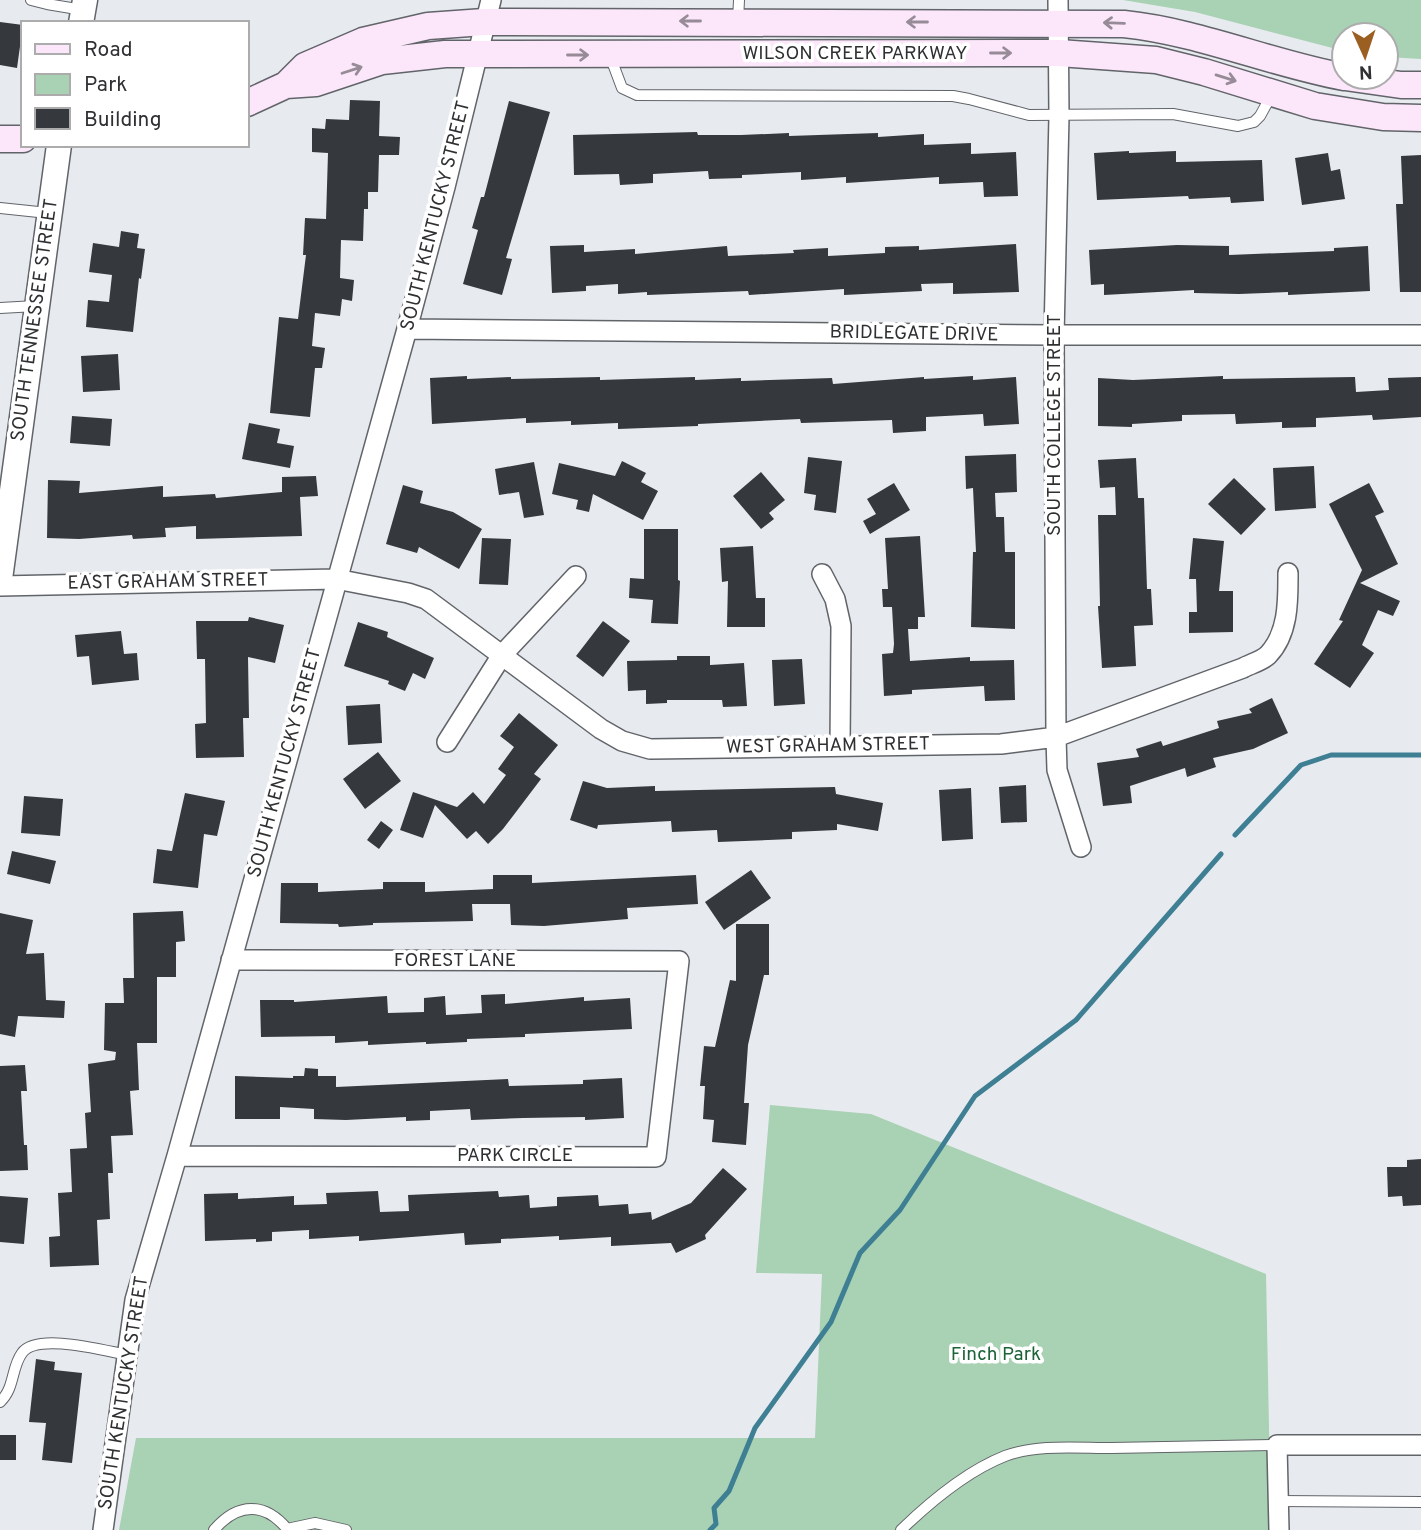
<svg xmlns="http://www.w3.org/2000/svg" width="1421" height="1530" viewBox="0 0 1421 1530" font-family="Overpass,sans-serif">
<rect width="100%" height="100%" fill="#e7ebf0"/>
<path fill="#a9d1b3" d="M1123,0H1421V59L1386,57V35H1344V51L1195,12Z
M770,1105L871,1114L1266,1274L1271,1530H119L136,1438H815L822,1274L756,1273Z"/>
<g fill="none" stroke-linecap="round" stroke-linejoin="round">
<path stroke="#3f7f93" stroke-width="5" d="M1235,835L1301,765L1331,755H1421
M710,1530L716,1524L714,1508L729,1491L755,1428L831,1322L860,1253L900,1210L975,1096L1076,1020L1221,854"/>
</g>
<path fill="#35383c" d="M0,22L23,25L17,68L0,65Z
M350,100L380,101L379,136L400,137L399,155H379L378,192H368V209H364L363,241L341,240L340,278L354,280L352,301L342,299L340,316L315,313L312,346L325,348L322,368H315L310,417L270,413L279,317L298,319L306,255H303L305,218L326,219L328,153L312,152V128L325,129L326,119L349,120Z
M509,101L550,112L506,258L512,259L502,295L463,284L478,230L472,228L481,197H484Z
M697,132L698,135H741L789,133V136L878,133V137L924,134V145L971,143V154L1016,152L1018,196L984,197L983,182L939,184V177L846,183V177L801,180V172L742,175V178L709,179L708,171L653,174V183L620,185L619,174L574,175L573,135Z
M1129,151V153L1176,151V162L1262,160L1264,201L1231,203L1230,197L1189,199L1188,196L1097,200L1094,153Z
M1328,153L1331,171L1340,169L1345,199L1302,205L1295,158Z
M1421,155V292H1400L1396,204H1403L1401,156Z
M121,231L139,234L137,248L145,249L141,279L139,278L133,332L86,327L88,300L109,302L112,275L89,272L93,243L119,247Z
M1016,244L1019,292L953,294V283L921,284L922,291L844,295V289L749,295L748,291L647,295V292L618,294V284L586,286V291L552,293L550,246L584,245V252L635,249V254L727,246L728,256L794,253L793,250L828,248V256L885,253V247L919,246V250Z
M1177,245L1229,246V255L1334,251V248L1368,246L1370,291L1288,295V292L1239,294L1194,293V290L1104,295V284L1091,285L1089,250Z
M118,354L120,390L83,392L81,356Z
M467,376V379L511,377V379L600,377V380L695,377V380L741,378V381L832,378L833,384L924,377V379L973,376V380L1016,377L1019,424L984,426L983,414L926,417V431L893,433L892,420L801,423L800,419L698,424V426L618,429V423L571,425V421L526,423V418L432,424L430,378Z
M1223,376V379L1355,377L1356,392L1389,390L1388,378L1421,377V417L1373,420L1372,415L1316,418V427L1282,428V422L1236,424L1235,414L1182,415V421L1132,424V427L1098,426V378L1133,380Z
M72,416L112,419L110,446L70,443Z
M249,423L280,429L277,443L294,446L290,468L242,459Z
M1016,454L1017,492L995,493L996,517H1004L1005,552H1015V629L971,627L973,552H976L973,488L966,489L965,456Z
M808,457L842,461L836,513L814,510L816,495L804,493Z
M1136,458L1138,498H1144L1147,589H1151L1153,625L1134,626L1136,666L1102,668L1098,606H1100L1098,515H1116L1115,487L1100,488L1098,460Z
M622,461L646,473L641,482L658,491L643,520L593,494L589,512L576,509L578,500L552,494L559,463L615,476Z
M534,462L544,515L524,518L519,492L499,495L495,469Z
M1314,466L1316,508L1275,511L1273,468Z
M761,472L785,500L769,513L774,519L761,529L733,496Z
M316,476L318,496L300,497L302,536L196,539V526L165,528L166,537L133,539L132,535L79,539L47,538L48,480L80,481L79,493L163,486V497L215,494L216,498L282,492V477Z
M1234,478L1266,509L1241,535L1208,504Z
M894,483L910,510L870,534L863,521L876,514L867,499Z
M1369,483L1384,512L1375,516L1398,564L1360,583L1400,601L1393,616L1378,610L1362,645L1374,653L1350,688L1314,664L1343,621L1339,620L1362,570L1329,504Z
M403,485L423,491L420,503L453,512L482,529L459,569L419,547L417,553L386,544Z
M644,529H678V580L680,581L678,624L651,623L653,600L629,598L630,578L644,579Z
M920,536L925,617H918V629H908L910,661L970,657V661L1014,660L1015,700L985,701L984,686L912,690V694L884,696L882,654L893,653L894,644L892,607H883L882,589H888L885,538Z
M482,538L511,539L508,585L479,584Z
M1193,538L1224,541L1219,591H1233V632L1189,633V612H1197L1196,579H1189Z
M753,546L756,598H765V627H727L728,581L722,582L720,548Z
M249,617L284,625L275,663L248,657L249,718H243L244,757L196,758L195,724L206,723L205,659H197L196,621H248Z
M603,621L630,641L603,677L576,656Z
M358,622L388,632L387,637L434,658L425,679L413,673L405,691L388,684L389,681L344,666Z
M121,631L124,654L137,653L139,680L92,685L89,656L77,657L75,635Z
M677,656H710V665L744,663L747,706L723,707L722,700H667V703L646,704V690L628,691L627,661L677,660Z
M802,659L805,704L774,706L772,660Z
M1272,698L1288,733L1253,749L1213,758L1216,767L1187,777L1185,768L1130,786L1132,803L1103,806L1097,763L1139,757L1136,749L1161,741L1163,746L1219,728L1217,721L1252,713L1249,709Z
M380,704L382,743L348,745L346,706Z
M519,713L558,745L534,774L541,779L503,829L488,844L476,831L467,839L435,805L423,838L400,830L413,792L457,807L473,792L484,804L506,775L498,769L514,747L500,736Z
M378,752L401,781L365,809L343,779Z
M583,781L607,788L655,786V791L835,787L836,794L883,803L878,831L837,824V830L792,832V839L718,842L717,830L672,832L671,821L598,825L597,829L570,820Z
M1026,785L1027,822L1001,823L999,787Z
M971,788L973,839L942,841L939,790Z
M185,793L225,801L217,836L204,834L198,888L153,883L157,849L172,851Z
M24,796L63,799L60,836L21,833Z
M381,821L393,830L379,849L367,840Z
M12,851L56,861L50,884L7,874Z
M751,870L771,898L724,930L705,902Z
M493,875H532V883L696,875L698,904L627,908L628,919L544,926L511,925L510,904H472L473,921L373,923V925L339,927L338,924L280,923L281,883H318V892L383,889V882H425V892L493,889Z
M183,911L185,941L176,942V977H157V1043H137L139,1090L130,1091L133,1135L111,1136L113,1173H108L110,1219L97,1220L99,1265L50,1267L49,1237L60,1236L58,1193L72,1192L70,1149L87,1148L85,1113L91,1112L88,1064L115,1060L116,1052L104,1050L105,1003H124L123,978H134L133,913Z
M0,913L33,920L26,954L44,953L46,1000L65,1001L64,1018L18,1016L15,1037L0,1034Z
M736,924H769V975H764L748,1045L744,1103H749L746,1145L712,1142L714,1120L703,1119L705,1086H700L704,1046L715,1047L730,980L736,981Z
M505,994V1004L584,997V1001L630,998L632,1029L525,1034V1037L467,1039V1042L426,1044V1042L368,1045V1041L335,1043V1036L261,1037L260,1000H294V1002L387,996L388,1013L424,1012V998L445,996L446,1015L482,1013L481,995Z
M25,1065L27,1091H21L24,1145H27L28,1170L0,1171V1066Z
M305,1068L318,1069V1076H336V1087L508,1079L509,1086L583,1084V1080L622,1078L624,1118L585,1120V1117L523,1118L471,1120L470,1109L430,1111V1120L406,1121V1117L346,1120L314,1119V1109L280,1107V1119H235V1076L293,1078V1076H304Z
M1421,1159V1205L1403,1206L1402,1196L1388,1197L1387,1167H1407V1160Z
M723,1168L747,1189L705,1235L706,1239L676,1253L671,1243L611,1246V1237L559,1240V1236L501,1239V1243L465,1245L464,1233L359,1241V1236L309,1239V1230L272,1232V1241L256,1242V1239L205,1241L204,1194L238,1193V1199L294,1196V1205L327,1204L326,1193L378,1191L380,1212L409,1211L408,1195L498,1191L499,1197L529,1195L530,1208L557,1206V1197L598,1195L599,1206L628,1204L629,1214L651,1212L652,1220L691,1203Z
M0,1196L28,1198L24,1244L0,1242Z
M36,1359L55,1362L54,1370L82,1373L72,1463L42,1460L46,1423L29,1422Z
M0,1435H16V1460H0Z"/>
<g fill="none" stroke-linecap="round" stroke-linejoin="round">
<defs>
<path id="service" d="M31,0L47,4
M48,0L47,4L83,10
M738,21L739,0
M610,56L622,88L637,95L953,96L969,99L1029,115L1173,114L1238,126L1254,122L1260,116L1272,94
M0,208L48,213
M0,308L36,306
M0,1402C15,1388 11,1368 22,1353C37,1332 105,1351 128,1355
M1278,1501L1421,1502
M287,1529L315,1523L346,1530
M214,1530C238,1502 265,1502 288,1530
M901,1530C930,1502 967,1471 1005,1456C1037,1444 1077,1448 1111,1448C1167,1447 1222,1446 1277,1445"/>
<path id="minor" d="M1058,0L1059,116L1054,335L1056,737L1057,770L1081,847
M407,329L1054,335H1421
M822,574L835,599L841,626L840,746
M0,586L336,579L408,593L426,599L601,729L622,741L650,749L1001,744L1056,737L1243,668C1250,664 1262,661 1268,655C1289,633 1288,600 1288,573
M447,742L502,655L576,576
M177,1156L656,1157L679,961L231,960
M103,1530L135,1300L177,1156L407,329L445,187L491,0
M1279,1530L1277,1445H1421"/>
<path id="tertiary" d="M81,23L85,0
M0,579L59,145"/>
<path id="secondary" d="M1345,77L1401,85H1421
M286,85L316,83L382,61L445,54L1059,53L1156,60L1204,72L1315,106L1383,117L1421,118
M247,103L286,85L305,66L363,41L428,26L484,22L1124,24C1200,32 1269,63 1344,77
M0,139H23"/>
</defs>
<use href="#service" stroke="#616469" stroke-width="12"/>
<use href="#minor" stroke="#616469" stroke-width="22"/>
<use href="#tertiary" stroke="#616469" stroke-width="27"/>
<use href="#secondary" stroke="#616469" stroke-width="29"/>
<use href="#service" stroke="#fff" stroke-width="10"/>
<use href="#minor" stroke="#fff" stroke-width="19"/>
<use href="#tertiary" stroke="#fff" stroke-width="24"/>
<use href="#secondary" stroke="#fce6fa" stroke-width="26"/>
</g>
<defs><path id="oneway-shaft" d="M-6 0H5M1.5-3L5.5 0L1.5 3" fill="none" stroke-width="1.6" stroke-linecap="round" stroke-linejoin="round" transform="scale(1.75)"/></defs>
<g stroke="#968b96">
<use href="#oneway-shaft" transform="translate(690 21) rotate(180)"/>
<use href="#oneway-shaft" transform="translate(917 22) rotate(-180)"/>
<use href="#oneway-shaft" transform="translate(1114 23) rotate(-178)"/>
<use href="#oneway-shaft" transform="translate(1001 53)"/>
<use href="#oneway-shaft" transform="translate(578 55)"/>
<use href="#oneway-shaft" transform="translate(352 70) rotate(-18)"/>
<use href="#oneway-shaft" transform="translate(1226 78) rotate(17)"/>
</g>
<g text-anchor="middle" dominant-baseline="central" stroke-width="7" stroke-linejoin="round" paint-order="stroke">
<g font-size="19" fill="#2f3032" stroke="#fff">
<text x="855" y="54">WILSON CREEK PARKWAY</text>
<text transform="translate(436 216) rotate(-76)">SOUTH KENTUCKY STREET</text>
<text transform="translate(35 320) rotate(-82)">SOUTH TENNESSEE STREET</text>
<text transform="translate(914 334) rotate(1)">BRIDLEGATE DRIVE</text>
<text transform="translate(1055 425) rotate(-90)">SOUTH COLLEGE STREET</text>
<text transform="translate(168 582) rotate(-1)">EAST GRAHAM STREET</text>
<text transform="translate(828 746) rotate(-1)">WEST GRAHAM STREET</text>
<text transform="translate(285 763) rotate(-75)">SOUTH KENTUCKY STREET</text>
<text x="455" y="961">FOREST LANE</text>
<text x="515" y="1156">PARK CIRCLE</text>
<text transform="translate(124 1393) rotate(-81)">SOUTH KENTUCKY STREET</text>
</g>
<g font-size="19" fill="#1d6338" stroke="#fff">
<text x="996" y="1355">Finch Park</text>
</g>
</g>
<rect x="21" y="21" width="228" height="126" fill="#ffffff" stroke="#acacad" stroke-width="2"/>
<rect x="35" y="44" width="35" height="10" fill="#fce6fa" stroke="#acacad" stroke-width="2"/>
<text x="84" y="56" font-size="21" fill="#2f3032">Road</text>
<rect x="35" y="74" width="35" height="21" fill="#a9d1b3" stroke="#acacad" stroke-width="2"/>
<text x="84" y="91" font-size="21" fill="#2f3032">Park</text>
<rect x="35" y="108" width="35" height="21" fill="#35383c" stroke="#acacad" stroke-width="2"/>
<text x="84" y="126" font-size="21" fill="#2f3032">Building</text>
<g transform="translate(1365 56) rotate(177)"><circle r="33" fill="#ffffff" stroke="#acacad" stroke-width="2"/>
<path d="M0-5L12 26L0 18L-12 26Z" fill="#9b5f22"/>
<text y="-10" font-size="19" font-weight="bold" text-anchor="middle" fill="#2f3032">N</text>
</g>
</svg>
